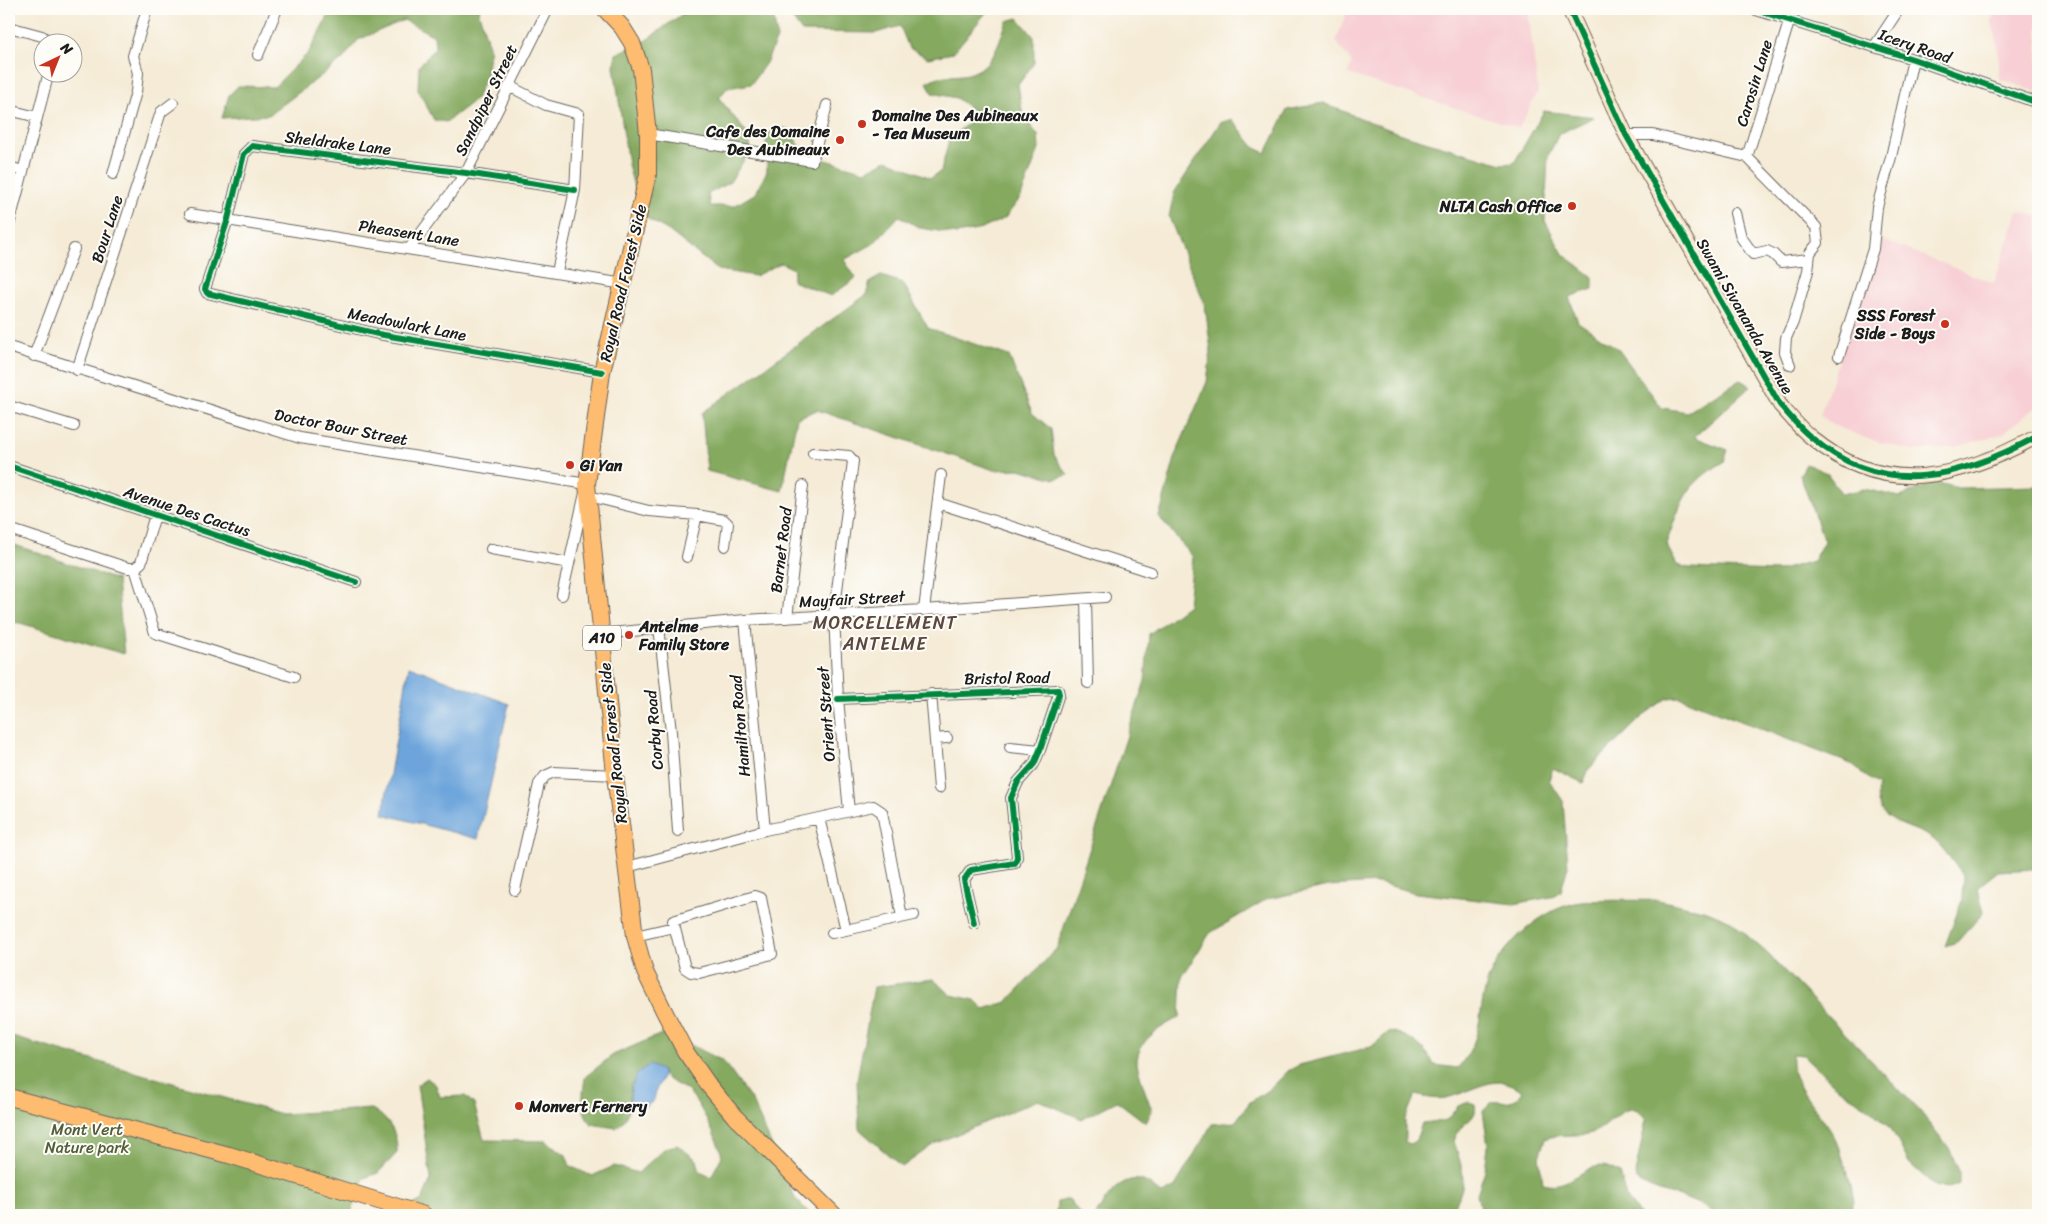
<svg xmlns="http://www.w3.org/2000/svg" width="2047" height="1224" viewBox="0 0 2047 1224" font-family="Sriracha,sans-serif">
<rect width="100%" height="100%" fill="#fdfcf7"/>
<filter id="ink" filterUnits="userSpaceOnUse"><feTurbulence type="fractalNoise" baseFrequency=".02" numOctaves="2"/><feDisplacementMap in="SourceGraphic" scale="10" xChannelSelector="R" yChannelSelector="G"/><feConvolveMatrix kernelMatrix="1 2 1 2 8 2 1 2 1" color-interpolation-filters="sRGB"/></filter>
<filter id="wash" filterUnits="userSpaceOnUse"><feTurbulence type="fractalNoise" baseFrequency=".0096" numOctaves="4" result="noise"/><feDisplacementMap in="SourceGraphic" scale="20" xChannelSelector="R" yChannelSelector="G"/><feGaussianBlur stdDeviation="1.12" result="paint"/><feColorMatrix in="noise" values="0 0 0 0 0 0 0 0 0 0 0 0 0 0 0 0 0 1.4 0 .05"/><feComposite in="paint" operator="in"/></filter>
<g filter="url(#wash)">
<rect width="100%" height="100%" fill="#f5ebd6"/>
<path fill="#f7cfd4" d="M1348,9H1528L1538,92L1519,128L1348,74L1352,63L1336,41Z
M1996,9H2038V92L2000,79L1997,40L1991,21Z
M2018,211L2038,216V406L2002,434L1956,447L1913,451L1868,439L1833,425L1820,415L1880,239L1994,283Z"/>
<path fill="#84a95e" stroke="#50623d" d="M332,9H480L479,13L490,49L486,75L476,99L446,122L434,120L418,90L419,66L435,48L434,36L404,20L358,40L342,60L269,115L222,118L229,95L238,86L274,87L309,52Z
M689,9H776L773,13L777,38L766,63L751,84L727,88L719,98L749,136L751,149L730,182L708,194L710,206H734L756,193L767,171L766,135L777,128L789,129L805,154L865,171L887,160L931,178L941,171L950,137L969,123L975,112L956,98L932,93L927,82C941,74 947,77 962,75C992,72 998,44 1007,21L1018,18L1034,37V63L1018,85L1023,116L1038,135L1039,149L1021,197L1005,218L982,229L957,234L920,228L899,216L873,244L844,260L856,278L831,296L792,281L794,269L781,263L755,276L718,270L669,231L648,219L637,199L628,164L614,66L616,54L645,41Z
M785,9H989L953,53L928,58L909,48L900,26L876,33L802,32Z
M1323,103L1398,133L1502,164L1514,163L1544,111L1594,117L1559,134L1548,156L1545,221L1563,254L1593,277V289L1569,297L1578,322L1618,349L1662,408L1687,412L1740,380L1751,386L1694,437L1728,450L1724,462C1683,485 1682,502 1666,544L1677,565L1689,568L1778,571L1813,561L1824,541L1800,475L1806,464L1827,473L1842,494L1864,489L1900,497L1935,482L1958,488L2038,486V869L1998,871L1978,887L1983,913L1957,942L1945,946L1962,900L1963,875C1954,864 1944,848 1933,839C1910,823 1871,825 1878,786L1851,764L1679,697L1667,698L1645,714L1589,769L1583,783L1553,768L1549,780L1563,801L1568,866L1561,891L1551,897L1514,904L1416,893L1379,883L1329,886L1267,899L1210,933L1182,977L1180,1017C1163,1026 1139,1038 1137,1061C1137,1072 1148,1098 1152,1111L1146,1123L1117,1101L1082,1119L1038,1100L934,1144L902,1167L859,1129L857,1080L874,987L933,979L951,995L975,1000L984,1009L1007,1002L1057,948L1145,681L1149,634L1188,605L1193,557L1159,517L1177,451L1207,382L1211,351L1205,305L1169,217L1174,193L1220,123L1232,119L1255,148L1266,153L1287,110Z
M881,276L903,283L928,328L1009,356L1032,413L1051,429L1054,455L1068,475L1055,479L1019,469L994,470L817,410L797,418L782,491L707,471L702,413L866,295L870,282Z
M9,543L117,580L124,654L20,623L9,622Z
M1658,900L1707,911L1731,921L1769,955L1919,1110L1949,1148L1959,1171V1184L1947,1189L1935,1186L1909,1163L1892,1130L1867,1107L1838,1088L1803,1055L1792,1054C1788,1086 1824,1114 1836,1141C1844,1160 1851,1181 1854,1201L1848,1215H1715C1688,1192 1662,1198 1637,1180L1635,1174L1646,1120C1642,1114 1639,1108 1631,1109C1616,1112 1609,1126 1595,1132C1579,1138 1562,1132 1545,1139L1539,1157L1543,1183C1575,1193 1588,1150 1620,1173L1626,1197L1640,1215H1479L1481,1212L1477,1194L1485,1170L1488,1146L1483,1111L1492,1102C1503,1101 1518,1104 1522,1091C1497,1070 1473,1092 1446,1098C1435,1100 1425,1097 1415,1095L1405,1119V1142L1411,1144L1416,1140L1422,1123L1447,1120L1458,1106L1469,1102L1475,1104C1478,1118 1467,1120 1460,1129C1457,1132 1456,1137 1454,1141C1464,1176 1469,1181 1450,1215H1096C1105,1200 1121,1173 1143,1181C1150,1183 1156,1190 1162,1194L1174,1188L1212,1124L1235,1122L1250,1102L1271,1088L1288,1071L1299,1065L1371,1047L1390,1031C1409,1035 1427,1048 1434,1065L1458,1068C1482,1037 1477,1025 1485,990C1494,951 1541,907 1581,902C1606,899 1633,901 1658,900Z
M659,1035H671L723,1061L752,1101L795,1198L811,1215H406L411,1206L422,1200L431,1179L417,1085L427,1078L436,1085L440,1097L465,1096L474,1104L484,1140L546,1141L566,1155L570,1166L592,1176L614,1166L638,1173L665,1148L677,1145L697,1160L700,1172L711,1177L722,1156C718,1140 701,1106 690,1093C682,1084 665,1083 661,1070L631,1084C629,1104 632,1115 616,1128L591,1124C579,1108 583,1096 585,1077L613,1055Z
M9,1036L281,1114L372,1109C389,1119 398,1133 397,1153L378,1173L364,1178L350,1215H9Z
M1069,1199L1081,1215H1056L1057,1202Z"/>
<path fill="#6ca4db" stroke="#44607c" d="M409,666L509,704L478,839L383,814Z
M650,1065L661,1070L663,1076L656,1090L654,1100L647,1106H637L630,1099C631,1084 635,1071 650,1065Z"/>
</g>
<g filter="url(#ink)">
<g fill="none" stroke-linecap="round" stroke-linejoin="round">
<defs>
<path id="street" d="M1753,9L1913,59L2038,103
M9,27L42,36L50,42
M1874,47L1899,9
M258,55L277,9
M509,86L546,105L579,114L575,190L557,272
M9,110L37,117
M648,134L812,161L827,105
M1626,135H1653L1747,157L1816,227L1818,243L1810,253L1808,271L1793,322L1786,338L1785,352L1790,365
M1747,157L1790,19
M9,167L23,171
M113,174L136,92L138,73L133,56L147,9
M575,190L466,173L252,146L244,154L228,219L205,289L207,293L378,334L602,372
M1735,213L1741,237L1753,254L1767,251L1773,254L1781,262L1809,259
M190,214L624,284
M9,225L49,72
M409,249L466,173L548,9
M9,347L300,438L587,484L562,595
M34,356L74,249
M1839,356L1873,249L1877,207L1891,157L1913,59
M77,370L161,112L173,103
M9,406L74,426
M813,453L849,456L853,461L834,615L838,699L849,811
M9,466L356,582
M589,496L649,511L697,515L724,520L728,524L725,546
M938,503L1151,572
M9,529L128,568H135
M491,549L569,563
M687,557L697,515
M135,568L155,633L294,677
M135,568L141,563L155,515
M1086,599L1088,683
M924,610L941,475
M787,618L803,486
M745,620L765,830
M659,627L671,732L678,831
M601,634L745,620L924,610L1105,597
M931,694L939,788
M838,699L1058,690L1059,694L1040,750L1034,764L1018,782L1011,798L1017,857L1015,863L971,870L964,880L974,923
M935,739L947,738
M1010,747L1040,750
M819,818L846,930
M627,867L765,830L873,806L882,812L902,917
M515,890L539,784L545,776L554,772L615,775
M755,896L761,898L772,954L699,973L691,972L685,968L673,921Z
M832,933L914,915
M635,936L674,927"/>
<path id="secondary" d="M1569,9L1626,135L1780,405C1790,416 1800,429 1812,438C1886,500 1962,477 2038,436"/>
<path id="primary" d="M605,9L622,27L632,43L641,69L648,134V174L602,372L587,484L615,775L635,936L645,972L665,1013L685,1051L710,1087L735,1117L834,1215
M9,1097L229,1155L424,1215"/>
</defs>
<use href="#street" stroke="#68645d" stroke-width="12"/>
<use href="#secondary" stroke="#68645d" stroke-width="16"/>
<use href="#primary" stroke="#68645d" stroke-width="18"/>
<use href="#street" stroke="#fff" stroke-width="10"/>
<use href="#secondary" stroke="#fee4c6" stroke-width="14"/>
<use href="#primary" stroke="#fdbc70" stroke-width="16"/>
<defs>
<path id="cycleway" d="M1569,9L1626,135L1780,405C1790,416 1800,429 1812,438C1886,500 1962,477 2038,436
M1753,9L1913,59L2038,103
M575,190L466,173L252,146L244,154L228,219L205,289L207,293L378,334L602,372
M9,466L356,582
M838,699L1058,690L1059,694L1040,750L1034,764L1018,782L1011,798L1017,857L1015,863L971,870L964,880L974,923"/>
</defs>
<use href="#cycleway" stroke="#fdfcf7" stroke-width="9"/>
<use href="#cycleway" stroke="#00873e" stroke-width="6"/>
</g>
</g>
<g fill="#c8321e" stroke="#fdfcf7" stroke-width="2">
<circle cx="862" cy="124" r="5"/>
<circle cx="840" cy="140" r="5"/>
<circle cx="1572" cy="206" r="5"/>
<circle cx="1945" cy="324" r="5"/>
<circle cx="570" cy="465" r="5"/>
<circle cx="629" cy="635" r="5"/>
<circle cx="519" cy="1106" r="5"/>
</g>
<g text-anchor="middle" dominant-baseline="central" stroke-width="4" stroke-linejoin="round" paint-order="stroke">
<rect fill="#fdfcf7" stroke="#605f5e" stroke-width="1" x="583" y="625.5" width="38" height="25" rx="4"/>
<g font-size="15" font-weight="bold" fill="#1c1c1c">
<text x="602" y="638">A10</text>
</g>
<g font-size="16" fill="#1c1c1c" stroke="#fdfcf7">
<text transform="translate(1915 46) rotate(19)">Icery Road</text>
<text transform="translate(1754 83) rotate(-73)">Carosin Lane</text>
<text transform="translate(486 100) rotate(-64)">Sandpiper Street</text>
<text transform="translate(338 143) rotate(7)">Sheldrake Lane</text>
<text transform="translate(107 229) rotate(-72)">Bour Lane</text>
<text transform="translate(409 233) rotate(9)">Pheasent Lane</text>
<text transform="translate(623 283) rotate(-77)">Royal Road Forest Side</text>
<text transform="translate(1745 316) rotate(60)">Swami Sivananda Avenue</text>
<text transform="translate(407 324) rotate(11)">Meadowlark Lane</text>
<text transform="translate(341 427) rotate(11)">Doctor Bour Street</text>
<text transform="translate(187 511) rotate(18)">Avenue Des Cactus</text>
<text transform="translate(781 550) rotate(-83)">Barnet Road</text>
<text transform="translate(852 599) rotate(-3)">Mayfair Street</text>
<text transform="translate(1007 678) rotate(-1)">Bristol Road</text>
<text transform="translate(826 714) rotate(-94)">Orient Street</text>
<text transform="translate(740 726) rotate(-95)">Hamilton Road</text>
<text transform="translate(654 730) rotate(-95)">Corby Road</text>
<text transform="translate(613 743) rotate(-96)">Royal Road Forest Side</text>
</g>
<g font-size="16" font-weight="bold" fill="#1c1c1c" stroke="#fdfcf7" text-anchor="start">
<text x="872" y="115">Domaine Des Aubineaux<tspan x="872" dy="18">- Tea Museum</tspan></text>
<text x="830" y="131" text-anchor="end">Cafe des Domaine<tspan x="830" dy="18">Des Aubineaux</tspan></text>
<text x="1562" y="206" text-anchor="end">NLTA Cash Office</text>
<text x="1935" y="315" text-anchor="end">SSS Forest<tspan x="1935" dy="18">Side - Boys</tspan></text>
<text x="580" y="465">Gi Yan</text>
<text x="639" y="626">Antelme<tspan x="639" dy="18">Family Store</tspan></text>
<text x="529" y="1106">Monvert Fernery</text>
</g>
<g font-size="16" fill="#535f3b" stroke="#fdfcf7">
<text x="87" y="1129">Mont Vert<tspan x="87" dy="18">Nature park</tspan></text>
</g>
<g font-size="18" letter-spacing="1" fill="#5b4840" stroke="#fdfcf7">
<text x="885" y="623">MORCELLEMENT<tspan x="885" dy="21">ANTELME</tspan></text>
</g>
</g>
<rect width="2047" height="1224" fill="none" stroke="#fdfcf7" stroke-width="30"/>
<g transform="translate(58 58) rotate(43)"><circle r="24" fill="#fdfcf7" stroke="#a3a29f"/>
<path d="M0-4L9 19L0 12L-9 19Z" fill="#c8321e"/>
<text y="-8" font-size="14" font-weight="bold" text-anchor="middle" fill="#1c1c1c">N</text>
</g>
</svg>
